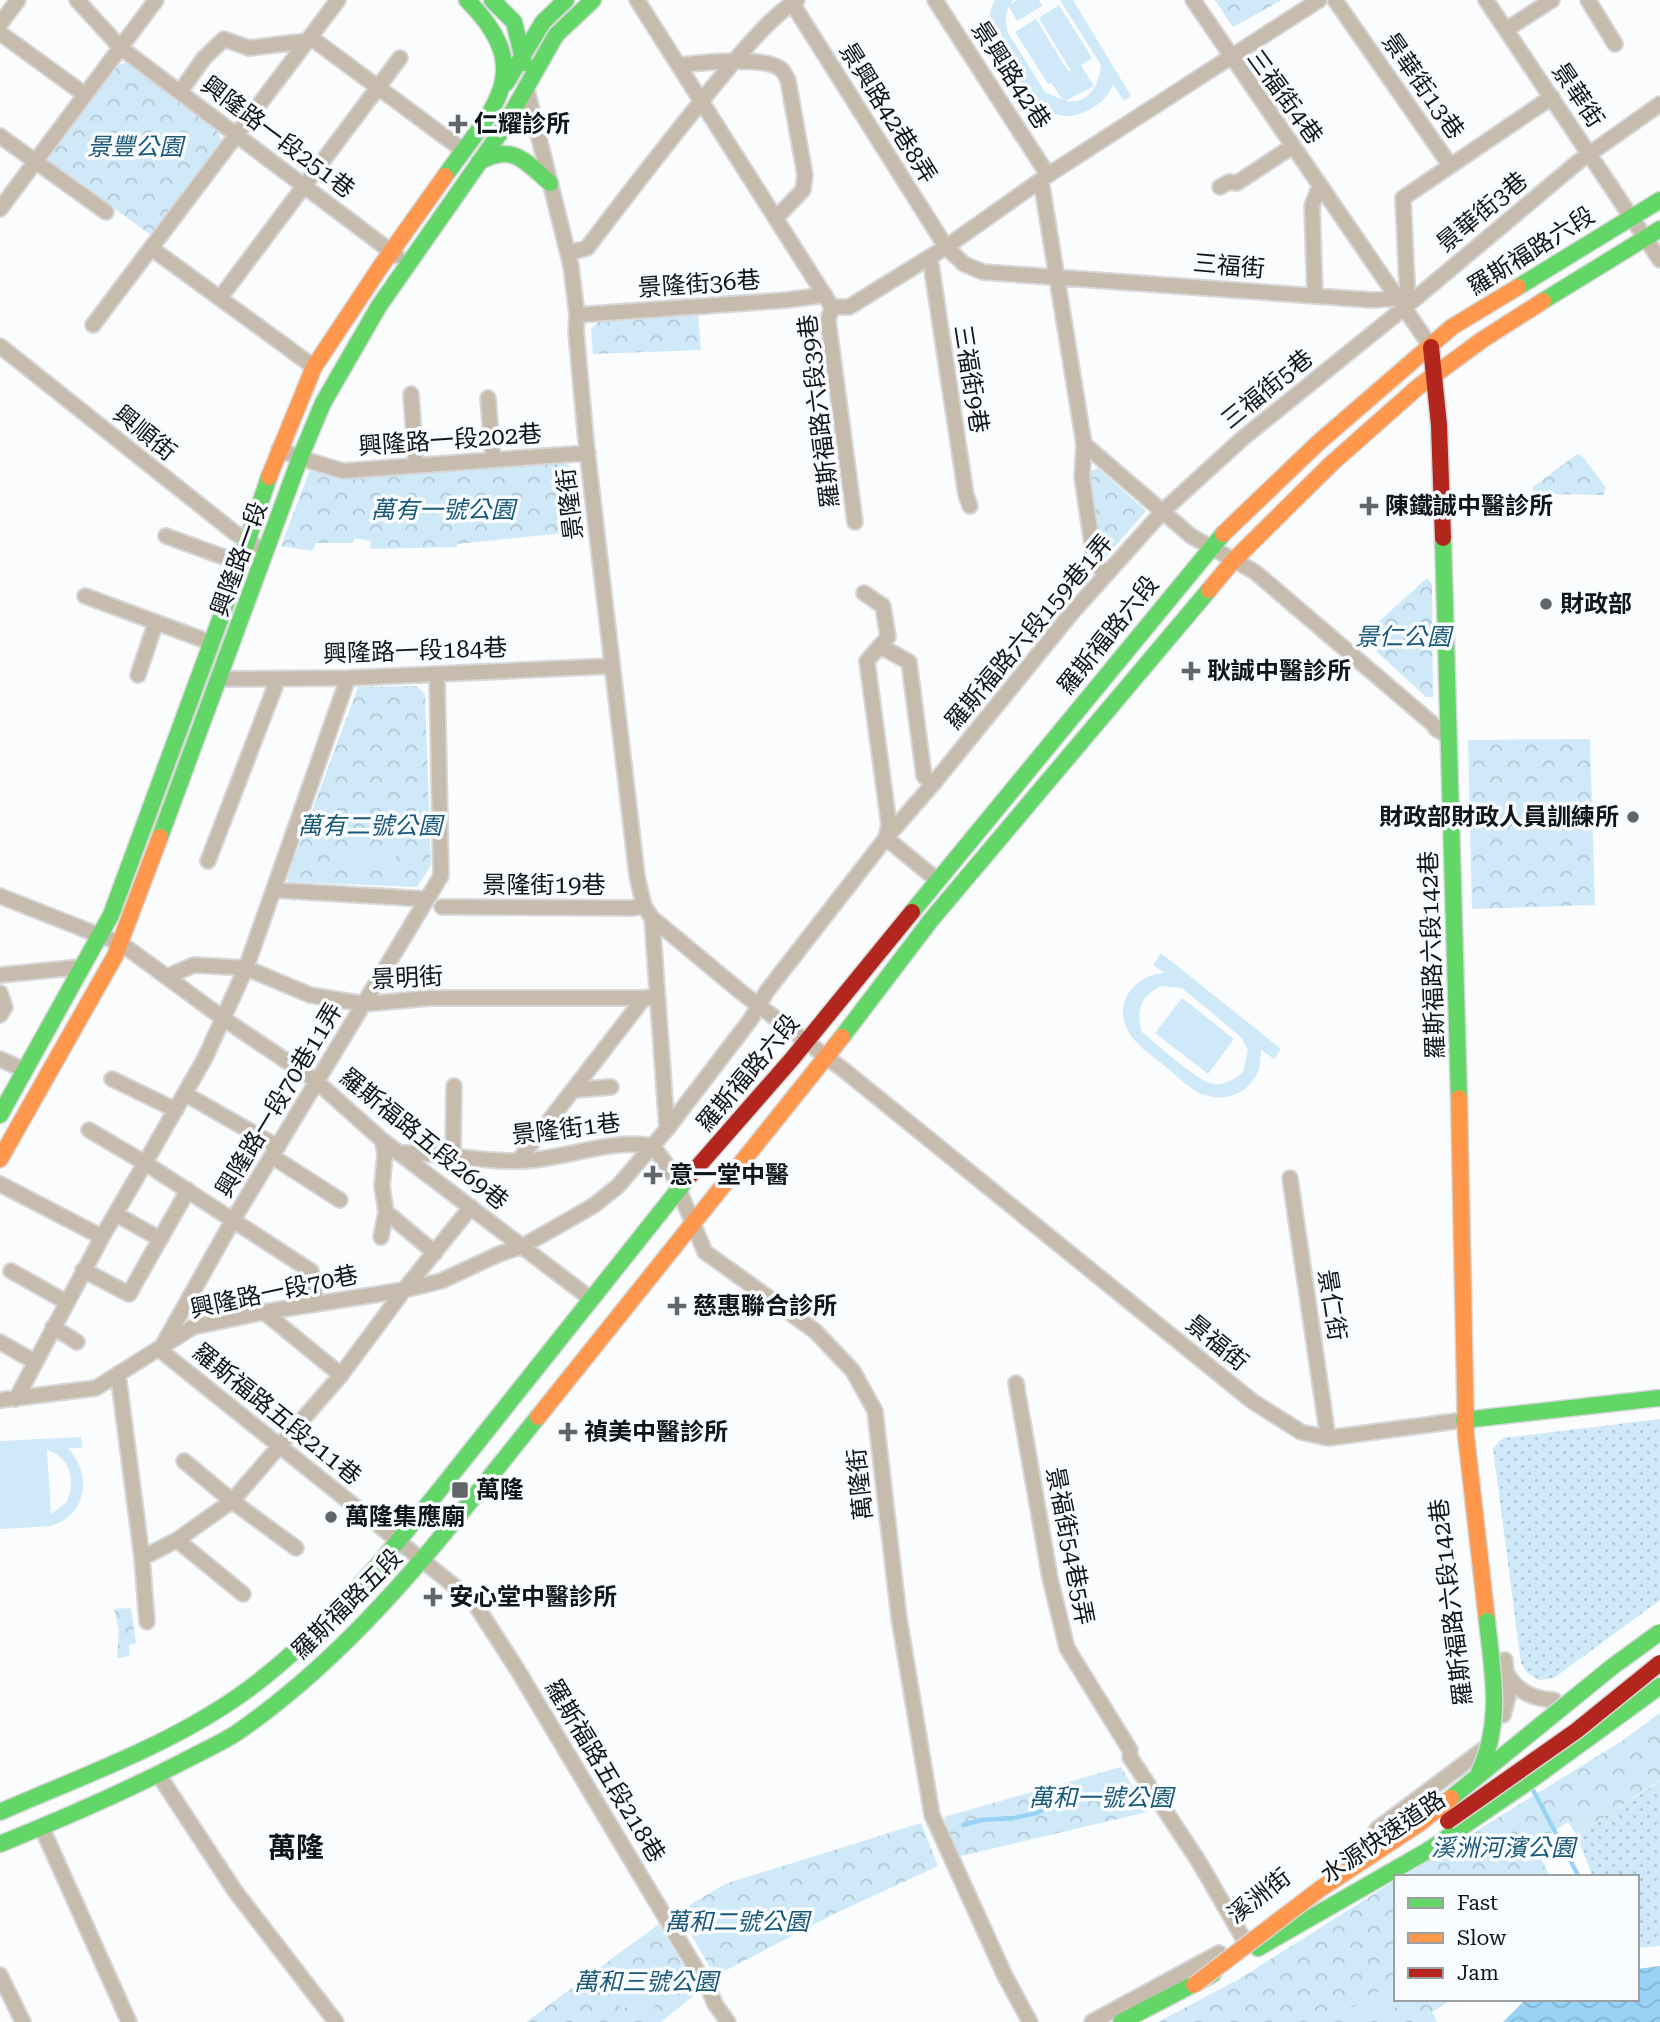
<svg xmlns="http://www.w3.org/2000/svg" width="1660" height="2022" viewBox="0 0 1660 2022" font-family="'Roboto Serif','Noto Sans TC',serif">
<defs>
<pattern id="grass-dots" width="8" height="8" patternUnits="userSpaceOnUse" patternTransform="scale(1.75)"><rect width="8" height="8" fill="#cfe9f9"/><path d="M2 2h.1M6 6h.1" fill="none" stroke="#b1c7d5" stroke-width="1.8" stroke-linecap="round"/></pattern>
<pattern id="forest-crowns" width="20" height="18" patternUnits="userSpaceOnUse" patternTransform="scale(1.75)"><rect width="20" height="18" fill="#cfe9f9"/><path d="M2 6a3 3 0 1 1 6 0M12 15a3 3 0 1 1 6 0" fill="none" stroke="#b1c7d5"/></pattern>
<pattern id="water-waves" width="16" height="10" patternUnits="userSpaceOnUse" patternTransform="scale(1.75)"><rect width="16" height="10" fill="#98d3f5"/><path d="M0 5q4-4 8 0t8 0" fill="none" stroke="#82b4d1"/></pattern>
</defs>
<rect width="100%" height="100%" fill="#fafcfd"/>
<path fill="url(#grass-dots)" d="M1660,1419V1600L1554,1678L1538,1680L1526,1672L1521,1663L1493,1448L1503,1438Z
M1660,1781V1946L1637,1948V1877H1593L1576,1835Z"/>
<path fill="url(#forest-crowns)" d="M1215,0H1282L1233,27Z
M127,62L218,131L221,140L151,235L46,160L119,65Z
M698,315L701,350L593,354L591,329L598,322Z
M1577,454L1583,457L1604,485L1606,488L1603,495L1537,494L1533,492V487Z
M566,463L573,470L581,541L579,535L573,532L458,544L457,547L370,549L371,541L355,538L353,543H316L312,551L281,546L310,470L341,478Z
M1098,468L1146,511L1103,560L1089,472Z
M1427,578L1432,584L1433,697H1426L1363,639L1365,634Z
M416,686L425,694L431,865L417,887L289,882L287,878L358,687Z
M1590,739L1595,905L1472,909L1468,740Z
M131,1608L136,1643L129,1645V1656L117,1658L119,1630L114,1609Z
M1660,1713V1780L1576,1835L1568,1822L1534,1844L1550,1877H1402L1622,1741Z
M1121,1767L1147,1812L957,1857L944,1817Z
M921,1823L938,1866L834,1914L715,1976L678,1912L725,1884Z
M1396,1880V1999H1453L1432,2012L1437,2022H1158L1239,1979Z
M659,1924L695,1986L692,1997L661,2022H526Z"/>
<path fill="#cfe9f9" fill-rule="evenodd" d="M995,0H1013L1010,5L1017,0H1039L1042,6L1017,21L1009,7C1004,15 1006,25 1008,33L1045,92L1063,100L1051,83L1048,84L1015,32L1036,19L1068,71H1071L1039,18L1059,5L1092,58L1081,65L1094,86L1065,101C1089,105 1099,85 1101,65L1060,0H1073L1131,96L1124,101L1113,84C1109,95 1103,102 1092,108C1052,133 1028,94 1009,64C1001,51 989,37 989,21C989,14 992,6 995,0Z
M346,846L396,847V871L345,870Z
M1161,953L1281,1049L1274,1059L1261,1050C1260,1057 1261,1066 1258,1072C1247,1096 1222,1103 1199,1093C1187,1087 1175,1074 1165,1066C1151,1055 1135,1045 1127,1029C1113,1001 1137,974 1165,973L1153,965ZM1161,986L1182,988L1241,1037L1248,1050L1243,1072C1235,1079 1224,1086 1213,1084C1197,1081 1157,1044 1142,1032C1135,1010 1141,996 1161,986Z
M1182,998L1234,1039L1208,1074L1155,1033Z
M81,1437L82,1448H68C92,1474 88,1514 51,1526L0,1529V1441ZM47,1450C71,1458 76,1479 67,1502L51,1514Z
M624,1979L659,1982L657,2001L653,2010L641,2011L619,2006L617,1982Z
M1387,1987L1399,2006L1371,2022H1349L1343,2013Z"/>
<path fill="url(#water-waves)" d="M1660,1966V2022H1503L1526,1999H1637V1969Z"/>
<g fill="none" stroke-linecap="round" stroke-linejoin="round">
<path stroke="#98d3f5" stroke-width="4.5" d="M1532,1788L1579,1877
M963,1825L981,1820L1014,1818L1037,1813L1064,1797L1125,1796"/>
<defs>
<path id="street" d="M77,0L121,48L397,256
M637,0L832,307L828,320L855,522
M935,0L1048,175
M1193,0L1431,347
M1335,0L1450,165
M1486,0L1660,260
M1588,0L1615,44
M792,3L946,247L964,264L983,272L1372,300L1397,298
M0,24L18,0
M1507,29L1552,0
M0,33L84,94
M310,37L464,151
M679,65C701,63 766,55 782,70C785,73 786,77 788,80L805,175L803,190L776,218
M526,86L571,266L577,315L576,331L586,441L637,876L644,906L652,918L741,992L845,1071L1252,1401L1301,1432L1328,1438L1464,1420
M180,92L204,58L224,39L249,48L307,41
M0,136L106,212
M1041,180L1084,444L1191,536L1255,572L1434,725L1436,729L1448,736
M1220,187L1229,182L1237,183L1293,146
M0,209L156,0
M151,248L314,367
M568,253L587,248C628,194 669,141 712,88C734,62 768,18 797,0
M930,257L966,495L970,506
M1315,296L1312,206L1320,185
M220,298L400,58
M1408,304L1403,198L1552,97
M832,307H849L946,247L1048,175L1319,0
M577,315L787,300L825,295
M93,325L338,0
M0,346L235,533L255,545
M411,394L416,465
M488,398L493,460
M1084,444L1082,477L1095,564L1106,573
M279,449L300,458L343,471L588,453
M166,536L240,563
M864,593L883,606L888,637L880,646L909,662L924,776L933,784L886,838L937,880
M85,596L212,643
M138,675L156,622
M437,675L441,876L233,1220L160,1350L473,1601L517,1669L710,1992L715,2004L728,2022
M220,679L348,678L612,666
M933,784L1070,615L1163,511L1243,438L1404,308L1578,162L1660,104
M208,861L278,679
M274,890L426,899
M0,896L119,943L130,950L224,1019L316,1081L382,1140L591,1299
M442,907L631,908L644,906
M652,918L667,1129
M0,975L81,967
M168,976L194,965L246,968L310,995L364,1004L429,998H644L657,996
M0,993L5,1007L0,1015
M0,1059L24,1070
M112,1079L176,1110
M575,1090L611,1087
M185,1094L278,1147
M382,1140L385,1153L382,1186L386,1212L435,1253
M400,1153C440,1152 479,1162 519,1161C564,1160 609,1138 653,1146L671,1171L705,1252L815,1331L853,1371L875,1411L899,1618L932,1815L1005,1976L1030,2022
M453,1156L454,1086
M273,1157L340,1200
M518,1161L644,998
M1290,1178L1328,1438
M0,1184L102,1237L145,1163L89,1130
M116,1214L160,1239
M381,1237L386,1212
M83,1270L129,1294L188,1190
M11,1271L66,1302
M316,1303L311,1271L145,1163L205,1058L246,968L348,678
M264,1312L341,1375
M53,1327L77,1342
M0,1342L35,1362
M118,1374L142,1558L147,1622
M1016,1383L1050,1578L1067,1648L1130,1750V1757L1199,1862L1243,1938
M16,1399L102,1237
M0,1400L96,1388L193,1327L264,1312L404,1290L441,1281L499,1254L523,1246L593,1206L618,1186L667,1129L751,1019L767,991L886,838L889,825L867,661L880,646
M184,1461L232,1501L296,1548
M177,1540L243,1594
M142,1558L177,1540L232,1501L341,1375L404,1290L471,1207
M1507,1674C1518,1692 1533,1699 1554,1700
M1503,1715L1508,1697L1505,1660
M158,1774L235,1891L336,2022
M42,1828L129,2022
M1344,1859L1370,1840L1377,1829L1485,1748
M0,1975L23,2022
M1092,2022L1219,1953"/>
<path id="fast" d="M492,0L514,22L524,63
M506,83L543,22L566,0
M479,162C514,143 524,161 550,183
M445,176C492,109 539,72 467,0
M1518,287L1660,200
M1543,301L1660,229
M1443,538L1459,1098
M160,837L300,458L323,403L379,306L502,130L556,35L593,0
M912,912L1223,534
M842,1037L931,920L1209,590
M0,1115L111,915L228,598L269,477
M1464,1420L1660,1398
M0,1812C85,1775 176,1743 250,1688C338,1622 405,1533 473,1448C544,1358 616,1269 687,1179
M0,1844C62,1819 124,1792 184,1761C201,1752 219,1744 235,1734C358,1650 446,1531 538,1417
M1258,1948L1427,1851L1531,1780L1660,1686
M1121,2022L1213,1974"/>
<path id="slow" d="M269,477L314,367L381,266L445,176
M1223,534L1318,443L1452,327L1518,287
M1209,590L1234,560L1331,464L1418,387L1482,340L1543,301
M1459,1098L1466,1436
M0,1159L115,956L160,837
M538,1417L842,1037
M1466,1436L1487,1621"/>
<path id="jam" d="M1431,347L1439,425L1443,538
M687,1179L792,1059L912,912"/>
</defs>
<use href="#street" stroke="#d6d7d8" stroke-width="18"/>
<use href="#fast" stroke="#d6d7d8" stroke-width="19"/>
<use href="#slow" stroke="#d6d7d8" stroke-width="19"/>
<use href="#jam" stroke="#d6d7d8" stroke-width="19"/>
<use href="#street" stroke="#c6bbad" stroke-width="14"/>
<use href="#fast" stroke="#63d668" stroke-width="16"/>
<use href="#slow" stroke="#ff974d" stroke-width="16"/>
<use href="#jam" stroke="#b3261e" stroke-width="16"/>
<defs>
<path id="fast-bridge" d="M1478,1775C1503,1723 1493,1676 1487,1621
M1451,1798L1612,1667L1660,1632"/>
<path id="slow-bridge" d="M1194,1985L1320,1889L1420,1823L1451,1798"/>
<path id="jam-bridge" d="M1448,1821L1576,1731L1660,1663"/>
</defs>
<use href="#fast-bridge" stroke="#d6d7d8" stroke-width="19" stroke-linecap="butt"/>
<use href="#slow-bridge" stroke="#d6d7d8" stroke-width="19" stroke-linecap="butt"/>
<use href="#jam-bridge" stroke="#d6d7d8" stroke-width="19" stroke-linecap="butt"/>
<use href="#fast-bridge" stroke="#63d668" stroke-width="16"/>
<use href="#slow-bridge" stroke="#ff974d" stroke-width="16"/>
<use href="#jam-bridge" stroke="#b3261e" stroke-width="16"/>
</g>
<g fill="#636669" stroke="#f9fcfe" stroke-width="2.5">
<path d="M454.5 113.5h7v7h7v7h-7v7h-7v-7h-7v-7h7z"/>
<path d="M1365.5 495.5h7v7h7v7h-7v7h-7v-7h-7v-7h7z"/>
<circle cx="1546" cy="604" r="7"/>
<path d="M1187.5 660.5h7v7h7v7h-7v7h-7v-7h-7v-7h7z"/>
<circle cx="1633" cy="817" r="7"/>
<path d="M649.5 1164.5h7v7h7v7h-7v7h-7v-7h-7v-7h7z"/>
<path d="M673.5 1295.5h7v7h7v7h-7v7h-7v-7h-7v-7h7z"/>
<path d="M564.5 1421.5h7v7h7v7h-7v7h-7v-7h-7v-7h7z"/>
<rect x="451" y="1481" width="18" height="18" rx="3.5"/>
<circle cx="331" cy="1517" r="7"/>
<path d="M429.5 1586.5h7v7h7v7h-7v7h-7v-7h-7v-7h7z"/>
</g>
<g text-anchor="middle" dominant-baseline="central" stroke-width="7" stroke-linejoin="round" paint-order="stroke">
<g font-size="24" fill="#11161a" stroke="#f9fcfe">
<text transform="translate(1011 75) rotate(57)">景興路42巷</text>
<text transform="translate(1423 86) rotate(55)">景華街13巷</text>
<text transform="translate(1578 95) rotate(56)">景華街</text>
<text transform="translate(1285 97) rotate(54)">三福街4巷</text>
<text transform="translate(888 113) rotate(58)">景興路42巷8弄</text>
<text transform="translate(278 137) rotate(37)">興隆路一段251巷</text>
<text transform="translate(1482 212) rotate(-40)">景華街3巷</text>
<text transform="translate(1531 251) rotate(-32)">羅斯福路六段</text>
<text transform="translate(1229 266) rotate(5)">三福街</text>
<text transform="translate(699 284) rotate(-4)">景隆街36巷</text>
<text transform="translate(971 379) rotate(81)">三福街9巷</text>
<text transform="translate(1267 389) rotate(-39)">三福街5巷</text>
<text transform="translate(819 411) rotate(-97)">羅斯福路六段39巷</text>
<text transform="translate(145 433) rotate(39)">興順街</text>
<text transform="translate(450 440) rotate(-4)">興隆路一段202巷</text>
<text transform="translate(570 504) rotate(-97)">景隆街</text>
<text transform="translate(239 559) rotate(-70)">興隆路一段</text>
<text transform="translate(1029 632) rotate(-50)">羅斯福路六段159巷1弄</text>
<text transform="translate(1108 635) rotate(-51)">羅斯福路六段</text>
<text transform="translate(415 651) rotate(-2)">興隆路一段184巷</text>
<text x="544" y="885">景隆街19巷</text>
<text transform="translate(1432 955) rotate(-92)">羅斯福路六段142巷</text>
<text transform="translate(407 978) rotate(-3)">景明街</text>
<text transform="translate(748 1073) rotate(-50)">羅斯福路六段</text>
<text transform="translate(279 1100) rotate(-59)">興隆路一段70巷11弄</text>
<text transform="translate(566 1129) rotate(-7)">景隆街1巷</text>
<text transform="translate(424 1139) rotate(39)">羅斯福路五段269巷</text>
<text transform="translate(274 1292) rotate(-12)">興隆路一段70巷</text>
<text transform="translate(1332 1305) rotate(81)">景仁街</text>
<text transform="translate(1217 1343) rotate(39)">景福街</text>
<text transform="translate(277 1414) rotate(39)">羅斯福路五段211巷</text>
<text transform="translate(860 1484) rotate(-96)">萬隆街</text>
<text transform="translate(1070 1546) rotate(79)">景福街54巷5弄</text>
<text transform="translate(1451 1602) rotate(-97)">羅斯福路六段142巷</text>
<text transform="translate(347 1604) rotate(-45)">羅斯福路五段</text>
<text transform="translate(605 1771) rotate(59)">羅斯福路五段218巷</text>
<text transform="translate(1383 1837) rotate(-34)">水源快速道路</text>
<text transform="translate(1259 1896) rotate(-38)">溪洲街</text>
</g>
<g font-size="24" font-weight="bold" fill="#11161a" stroke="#f9fcfe" text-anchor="start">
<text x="474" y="124">仁耀診所</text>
<text x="1385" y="506">陳鐵誠中醫診所</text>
<text x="1560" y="604">財政部</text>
<text x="1207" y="671">耿誠中醫診所</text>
<text x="1619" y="817" text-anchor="end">財政部財政人員訓練所</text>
<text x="669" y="1175">意一堂中醫</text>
<text x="693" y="1306">慈惠聯合診所</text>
<text x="584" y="1432">禎美中醫診所</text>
<text x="476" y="1490">萬隆</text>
<text x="345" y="1517">萬隆集應廟</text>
<text x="449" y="1597">安心堂中醫診所</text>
</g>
<g font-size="24" font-style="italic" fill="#195878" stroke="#f9fcfe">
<text x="135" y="147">景豐公園</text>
<text x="443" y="510">萬有一號公園</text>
<text x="1403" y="637">景仁公園</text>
<text x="370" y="826">萬有二號公園</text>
<text x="1101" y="1798">萬和一號公園</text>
<text x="1503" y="1848">溪洲河濱公園</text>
<text x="737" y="1922">萬和二號公園</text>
<text x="646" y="1982">萬和三號公園</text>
</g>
<g font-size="28" font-weight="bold" fill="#11161a" stroke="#f9fcfe">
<text x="296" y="1847">萬隆</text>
</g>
</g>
<rect x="1394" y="1875" width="245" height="126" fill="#f9fcfe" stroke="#9ca0a3" stroke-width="2"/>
<rect x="1408" y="1898" width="35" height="10" fill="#63d668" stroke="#9ca0a3" stroke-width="2"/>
<text x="1457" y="1910" font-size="21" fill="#11161a">Fast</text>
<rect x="1408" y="1933" width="35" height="10" fill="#ff974d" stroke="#9ca0a3" stroke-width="2"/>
<text x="1457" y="1945" font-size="21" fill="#11161a">Slow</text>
<rect x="1408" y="1968" width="35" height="10" fill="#b3261e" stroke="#9ca0a3" stroke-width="2"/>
<text x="1457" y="1980" font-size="21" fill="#11161a">Jam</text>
</svg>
